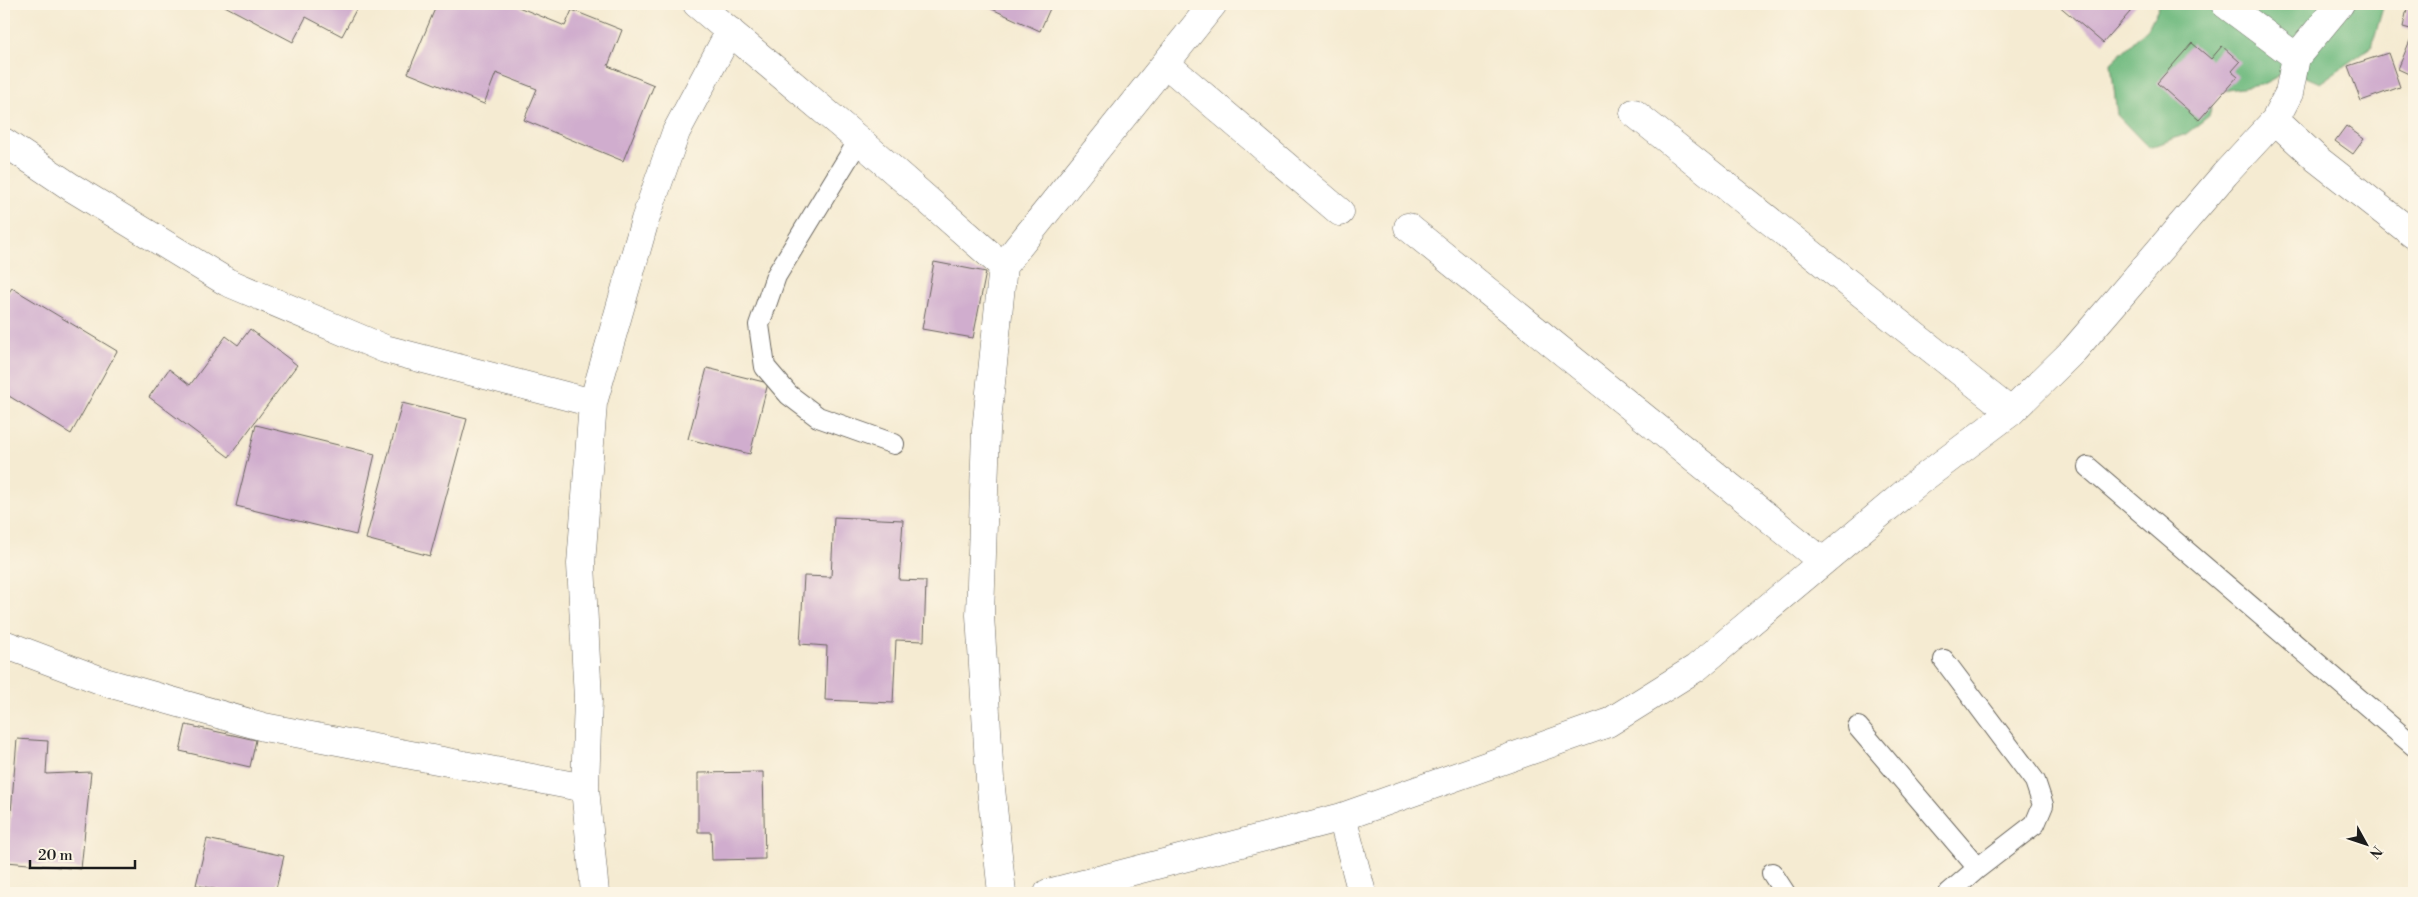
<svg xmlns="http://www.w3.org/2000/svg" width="2418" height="897" viewBox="0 0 2418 897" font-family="'Libre Bodoni',serif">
<rect width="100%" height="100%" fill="#fcf5e5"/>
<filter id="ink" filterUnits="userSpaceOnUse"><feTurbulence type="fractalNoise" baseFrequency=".02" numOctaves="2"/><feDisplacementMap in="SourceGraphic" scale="10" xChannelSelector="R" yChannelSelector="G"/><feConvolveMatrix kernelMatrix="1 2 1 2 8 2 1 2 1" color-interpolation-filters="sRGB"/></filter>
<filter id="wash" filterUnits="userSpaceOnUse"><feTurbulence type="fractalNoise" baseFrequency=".0096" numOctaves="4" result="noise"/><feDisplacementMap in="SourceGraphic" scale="20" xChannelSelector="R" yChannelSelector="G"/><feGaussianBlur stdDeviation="1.12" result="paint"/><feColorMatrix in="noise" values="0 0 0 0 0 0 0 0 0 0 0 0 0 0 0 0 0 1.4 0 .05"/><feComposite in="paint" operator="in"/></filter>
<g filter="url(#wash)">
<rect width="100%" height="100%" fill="#f5ebd2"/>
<path fill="#72bb81" stroke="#476c4e" d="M2160,4H2384L2372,46L2320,83L2290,70L2261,85L2215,92L2209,116L2186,134L2149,148L2117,115L2111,63L2148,28Z"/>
<g id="blocks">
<path fill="#d0adce" d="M221,4H359L342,36L306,17L293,42Z
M437,4H511L565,26L572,10L622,30L608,66L654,85L623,161L524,120L537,89L496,73L484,104L408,73Z
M981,4H1052L1040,31Z
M2057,4H2137L2103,43Z
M2408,4H2414V30L2403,27Z
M2414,31V68L2411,75L2398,69Z
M2192,43L2211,59L2222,46L2240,62L2232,71L2238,76L2199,120L2157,83Z
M2388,53L2400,87L2361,101L2348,66Z
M2346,126L2364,139L2353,154L2335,141Z
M934,262L986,272L973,338L922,329Z
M12,288L117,351L71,434L4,393V299Z
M250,329L297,365L229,457L149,397L169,369L190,385L226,336L238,345Z
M707,368L768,383L750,454L688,439Z
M402,403L467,419L430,556L366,539Z
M256,425L375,454L356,535L236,506Z
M834,517L903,520L899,580L926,581L924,641L896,640L893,703L825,700L827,646L800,644L804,576L831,577Z
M186,725L256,740L250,767L180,751Z
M17,739L48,741L46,774L91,772L81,869L7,862Z
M763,772L765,859L712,860L711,832H698V773Z
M207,839L284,856L275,893H232L196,885Z"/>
</g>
</g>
<g filter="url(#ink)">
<use href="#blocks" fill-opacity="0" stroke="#68645c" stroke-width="1"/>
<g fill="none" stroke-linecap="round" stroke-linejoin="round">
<defs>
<path id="lane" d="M859,140L776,276L759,325L765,367L789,395L818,417L894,444
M2088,467L2414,746
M1944,660L2035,781L2043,805L2035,824L1978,868L1949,893
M1858,727L1978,868
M1772,873L1785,893"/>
<path id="street" d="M697,4L859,140L1003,266
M2296,57L2340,4
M1166,64L1340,212
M1634,113L2011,412
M2275,120L2317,159L2414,235
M4,142L71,187L227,282L385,349L593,403
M1408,227L1822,561
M4,644L108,683L264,727L585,788
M1342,817L1362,893
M595,893L585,788L588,699L581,564L593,403L645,220L676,132L730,31
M1002,893L990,779L980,615L986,431L1003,266L1213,4
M1048,893L1342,817L1608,723L1696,668L1918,482L2011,412L2074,350L2225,174L2275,120L2289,93L2296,57L2225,4"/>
</defs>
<use href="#lane" stroke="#68645c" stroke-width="22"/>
<use href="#street" stroke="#68645c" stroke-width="29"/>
<use href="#lane" stroke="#fff" stroke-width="20"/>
<use href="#street" stroke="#fff" stroke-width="28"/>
</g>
</g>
<rect width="2418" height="897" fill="none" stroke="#fcf5e5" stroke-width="20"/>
<g transform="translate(2366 844) rotate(130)" stroke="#fcf5e5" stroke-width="4" paint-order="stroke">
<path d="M0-4L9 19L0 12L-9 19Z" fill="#1c1c1c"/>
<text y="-8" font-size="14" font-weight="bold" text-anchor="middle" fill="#1c1c1c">N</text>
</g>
<path d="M30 860v8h105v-8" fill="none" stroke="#1c1c1c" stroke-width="2.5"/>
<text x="38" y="860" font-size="15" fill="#1c1c1c" stroke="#fcf5e5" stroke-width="4" paint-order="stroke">20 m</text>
</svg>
